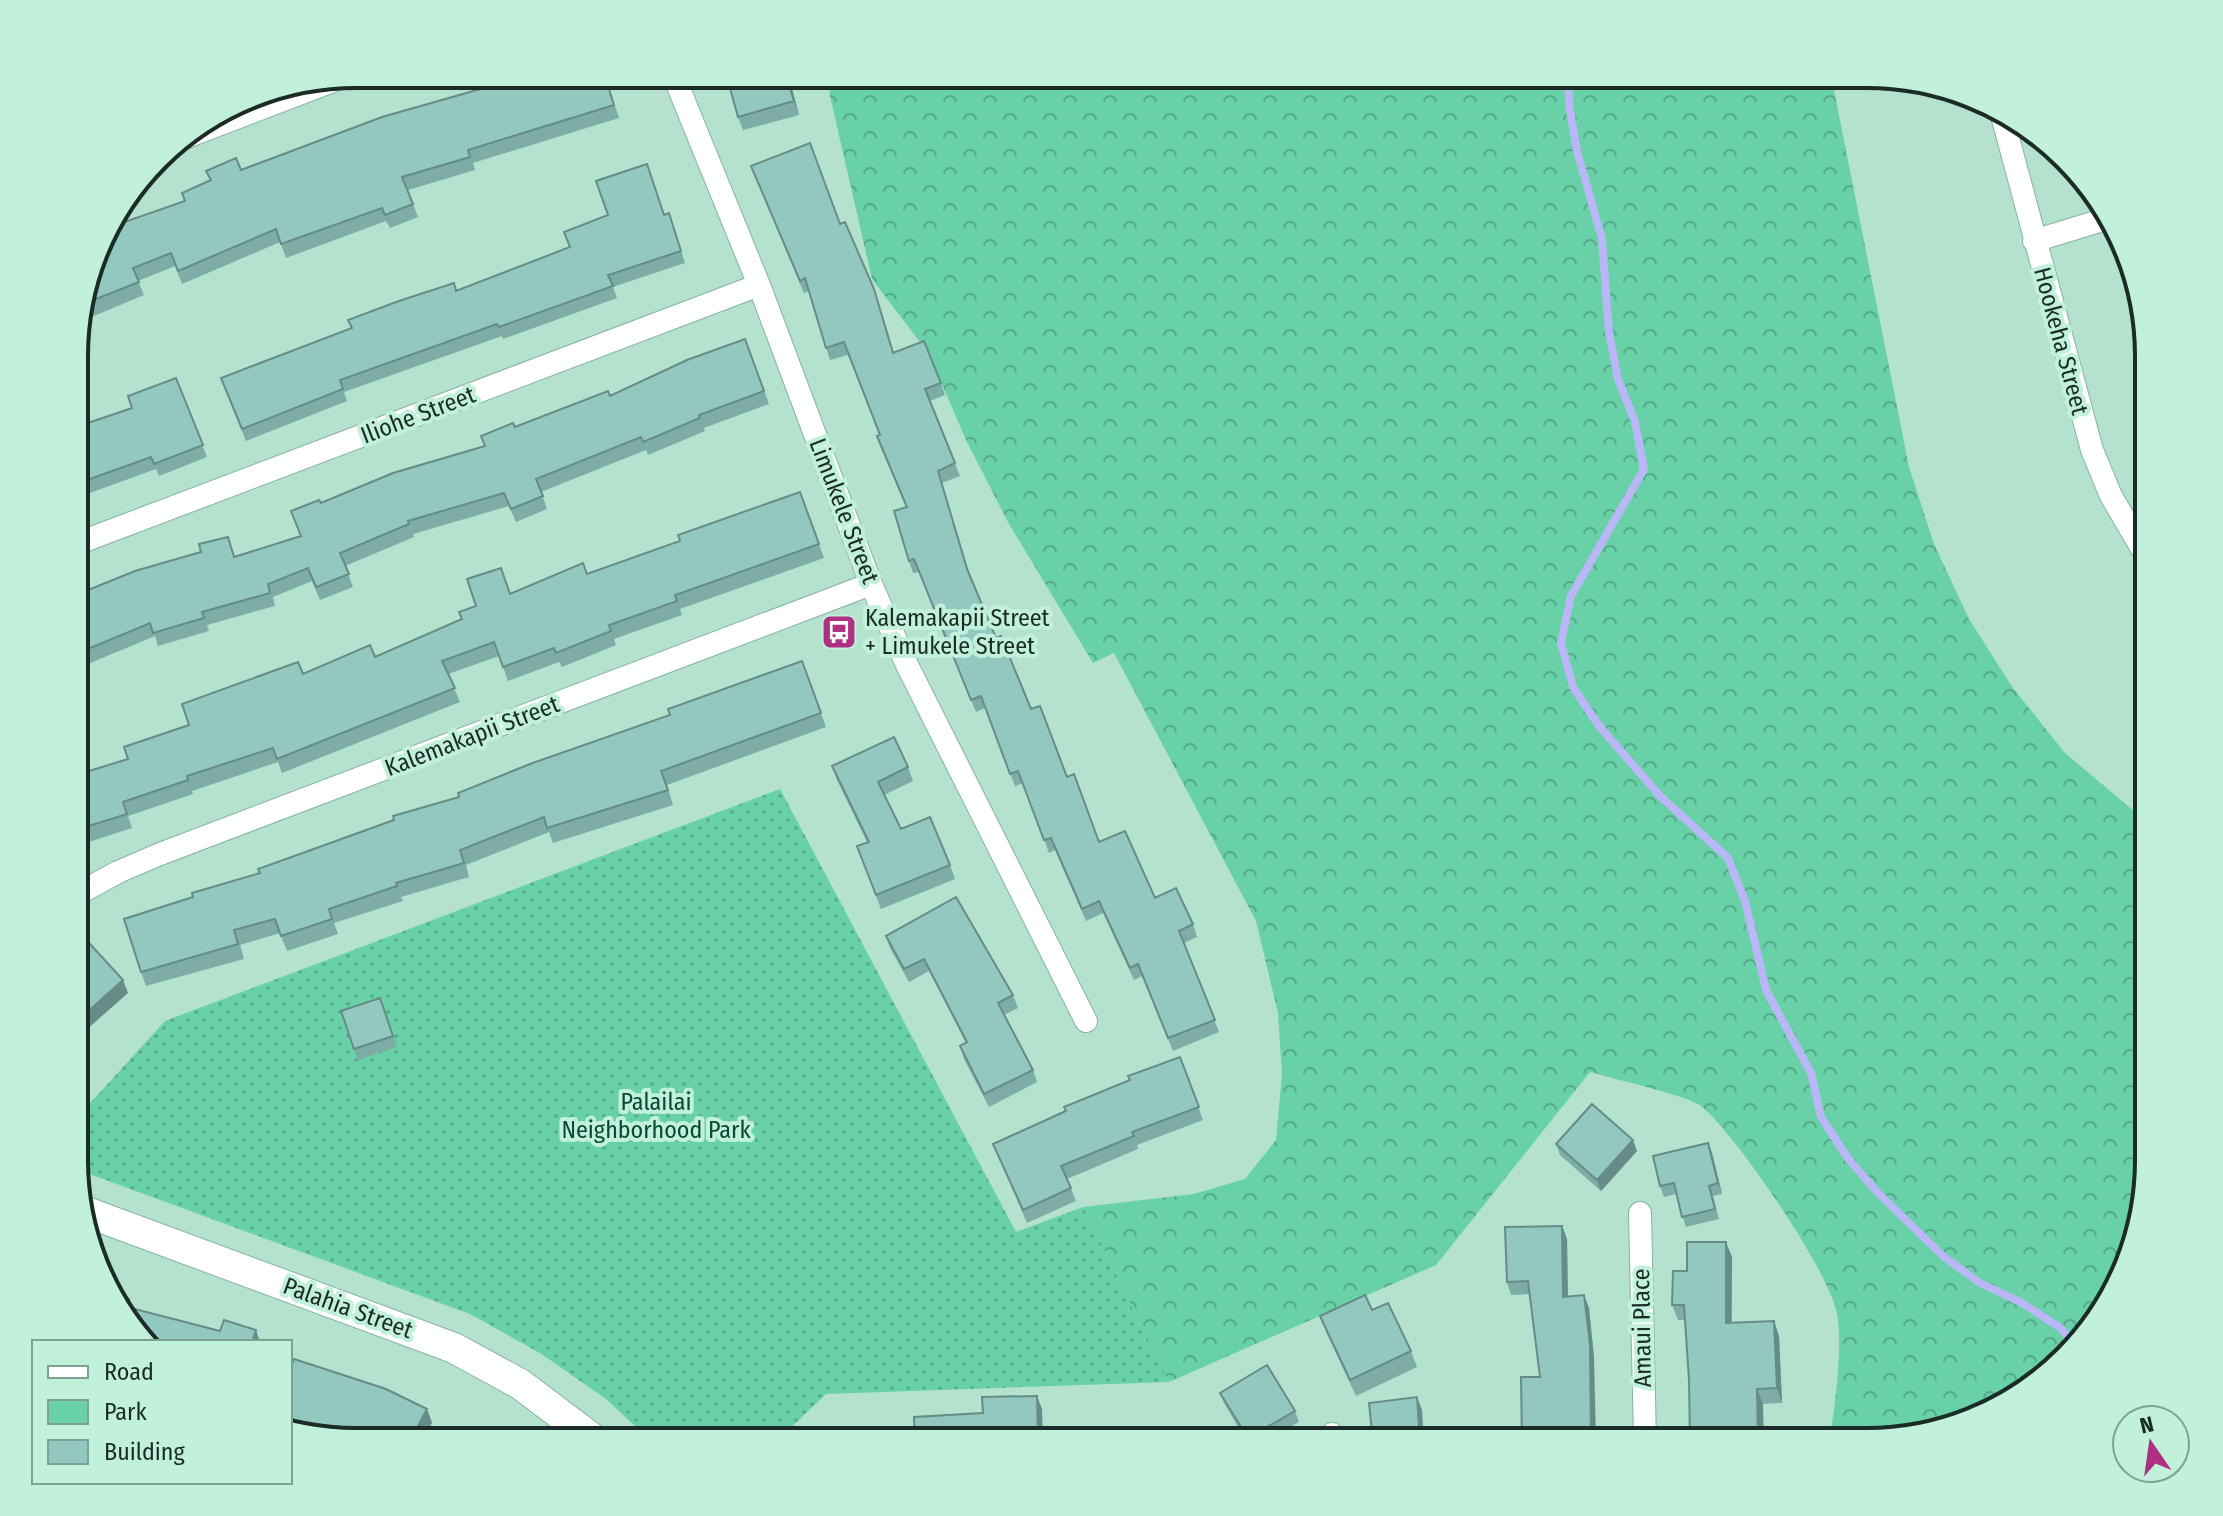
<svg xmlns="http://www.w3.org/2000/svg" width="2223" height="1516" viewBox="0 0 2223 1516" font-family="'Fira Sans Condensed',sans-serif">
<defs>
<pattern id="green-dots" width="8" height="8" patternUnits="userSpaceOnUse" patternTransform="scale(2)"><rect width="8" height="8" fill="#68d1a8"/><path d="M2 2h.1M6 6h.1" fill="none" stroke="#55aa89" stroke-width="1.8" stroke-linecap="round"/></pattern>
<pattern id="forest-crowns" width="20" height="18" patternUnits="userSpaceOnUse" patternTransform="scale(2)"><rect width="20" height="18" fill="#68d1a8"/><path d="M2 6a3 3 0 1 1 6 0M12 15a3 3 0 1 1 6 0" fill="none" stroke="#55aa89"/></pattern>
</defs>
<rect width="100%" height="100%" fill="#b4e2ce"/>
<path fill="url(#green-dots)" d="M780,789L1016,1232L1083,1207L1169,1382L826,1394L776,1442H652L606,1399L540,1353L470,1314L76,1169V1130L83,1111L165,1021Z"/>
<path fill="url(#forest-crowns)" d="M829,74L1831,75L1909,467L1934,544L1969,619L2013,688L2064,752L2148,823V1178L2134,1251L2091,1331L1992,1413L1867,1442H1829C1835,1408 1843,1347 1837,1314C1830,1272 1735,1133 1701,1106C1689,1096 1610,1078 1590,1072L1436,1265L1169,1382L1083,1207L1194,1194L1245,1179L1276,1140L1282,1074L1278,1013L1256,921L1114,653L1093,663L1009,524L966,440L929,354L872,279L830,96Z"/>
<g fill="none" stroke-linecap="round" stroke-linejoin="round">
<path stroke="#b9b7f6" stroke-width="8" d="M1568,74L1569,105L1577,151L1602,239L1609,332L1618,379L1635,422L1644,469L1571,596L1561,643L1573,687L1599,726L1660,796L1728,858L1745,901L1766,990L1811,1073L1821,1117L1847,1157L1876,1191L1943,1256L1980,1283L2022,1303L2062,1329L2074,1346"/>
<defs>
<path id="street" d="M673,74L759,285L871,584L907,665L1086,1021
M2001,112L2092,450L2111,496L2148,559
M171,143L346,76
M2034,241L2109,218
M76,544L759,285
M76,895L118,872L160,854L871,584
M1640,1213L1645,1442
M1332,1434V1442"/>
<path id="secondary" d="M81,1210L454,1348L520,1384L597,1442"/>
</defs>
<use href="#street" stroke="#86b39f" stroke-width="24"/>
<use href="#secondary" stroke="#86b39f" stroke-width="32"/>
<use href="#street" stroke="#fff" stroke-width="22"/>
<use href="#secondary" stroke="#fff" stroke-width="30"/>
</g>
<path fill="#7eaca6" d="M605,74L619,118L473,163L475,170L408,190L418,217L390,228L386,221L286,258L280,242L182,284L175,266L138,281L144,295L94,316L76,321L103,231L185,201L210,181L206,171L241,170Z
M788,74L799,115L743,130L738,117Z
M751,166L840,224L878,301L894,353L941,383L945,395L930,401L960,476L942,483L970,575L996,638L1031,709L1067,777L1099,842L1155,898L1193,924L1197,937L1184,943L1219,1032L1173,1051L1142,976L1134,980L1103,913L1086,921L1055,850L1049,853L1023,783L1015,786L985,708L976,712L919,572L913,573L909,561L906,507L881,448L877,436L880,435L848,355L830,360L809,291L804,293Z
M669,213L685,263L613,287L617,298L503,339L502,336L344,392L347,401L246,441L221,378Z
M745,339L769,404L704,428L705,431L648,455L646,450L541,492L547,509L516,522L509,506L413,534L414,537L345,566L353,587L320,600L312,581L273,597L275,606L207,625L209,631L158,646L155,636L76,669V595L201,552L228,537L235,557L300,536L321,503L485,447L515,427L610,396Z
M176,378L207,457L159,476L156,469L76,498V427L132,408Z
M800,492L824,558L680,609L682,615L614,639L616,645L562,667L559,662L508,681L499,656L448,674L460,702L282,773L278,762L192,791L193,794L128,816L132,828L76,846V775L128,759L189,725L303,674L375,657L462,619L510,593L587,574L680,541Z
M802,661L826,727L667,785L673,805L553,843L549,832L466,865L469,877L401,897L403,901L334,923L338,934L287,951L280,933L240,945L244,959L146,986L141,972L193,897L260,873L459,797L670,715Z
M832,766L908,767L913,781L884,795L901,829L950,865L955,879L881,909L857,846L867,842L837,780Z
M886,936L1013,995L1018,1008L1004,1015L1033,1070L1037,1082L989,1107L964,1059L960,1046L966,1043L929,971L909,982L890,948Z
M380,998L397,1047L358,1060L341,1011Z
M1180,1057L1203,1120L1137,1145L1138,1149L1067,1179L1076,1201L1027,1223L993,1144Z
M1708,1143L1712,1153L1722,1194L1713,1196L1719,1219L1686,1227L1676,1194L1664,1197L1660,1186Z
M1556,1144L1637,1151L1601,1191L1560,1155Z
M1562,1226L1567,1239L1568,1297L1584,1295L1589,1308L1594,1358L1540,1377L1530,1294L1511,1295L1507,1282Z
M1732,1257V1323L1774,1321L1779,1336L1782,1403L1763,1404L1689,1380L1685,1320H1678L1672,1305L1687,1271Z
M1372,1310L1411,1351L1417,1367L1356,1396L1326,1332L1320,1316Z
M290,1369L427,1409L432,1423L338,1441L290,1432Z
M1220,1393L1295,1411L1299,1422L1264,1442H1247L1224,1403Z"/>
<path fill="#678c87" d="M786,74H788L799,115L794,101Z
M123,980L128,993L76,1039V1022Z
M86,1048L90,1061L76,1074V1057Z
M1633,1140L1637,1151L1601,1191L1597,1180Z
M1708,1143L1712,1153L1722,1194L1718,1183Z
M1562,1226L1567,1239L1568,1310L1563,1297Z
M1726,1242L1732,1257L1731,1338L1726,1323Z
M1584,1295L1589,1308L1594,1358L1596,1442H1591Z
M1774,1321L1779,1336L1782,1403L1777,1388Z
M256,1330L260,1342H252Z
M1757,1389L1763,1404L1764,1442H1758Z
M1037,1396L1042,1409L1043,1442H1038Z
M1417,1397L1422,1410L1424,1442H1420Z
M427,1409L432,1423L422,1441H410Z"/>
<path fill="#93c8c1" stroke="#678c87" stroke-width="2" d="M480,74H604L614,105L468,150L470,157L402,177L413,204L385,215L382,208L281,244L276,229L178,271L171,253L133,268L139,282L81,305L103,231L113,218L116,225L185,201L182,193L211,180L206,171L236,158L241,170L382,117L484,88Z
M726,74H786L794,101L738,117Z
M810,143L840,224L845,222L874,289L893,353L924,341L941,383L925,389L955,463L938,471L967,569L996,638L1001,636L1031,709L1040,706L1067,777L1074,774L1099,842L1125,831L1155,898L1176,888L1193,924L1179,931L1215,1020L1168,1038L1138,964L1130,968L1099,901L1082,909L1051,838L1044,840L1018,771L1010,774L981,696L971,700L914,559L909,561L894,511L907,507L877,436L880,435L844,342L826,348L805,278L800,281L751,166Z
M647,164L664,215L669,213L681,251L608,275L613,286L499,327L497,324L340,380L343,389L242,429L221,378L352,328L348,320L399,301L454,283L456,291L570,247L564,232L608,215L596,181Z
M745,339L764,391L699,415L700,418L643,442L641,437L536,479L543,496L511,509L504,493L408,521L409,524L340,553L349,574L316,587L308,568L268,584L270,593L202,612L204,618L153,633L150,623L76,654V595L135,571L201,552L199,544L228,537L234,557L301,536L291,511L319,500L321,503L393,473L485,446L481,436L513,423L515,427L608,391L610,396L687,360Z
M176,378L203,445L154,464L151,457L76,484V427L132,408L128,396Z
M800,492L819,544L675,595L677,601L609,625L611,631L556,653L554,648L503,667L494,642L442,661L455,688L277,759L273,748L187,776L188,780L123,802L127,814L76,830V775L128,759L124,747L189,725L182,704L298,662L303,674L370,645L375,657L462,619L459,612L476,606L467,579L501,568L510,594L583,563L587,574L680,541L678,535Z
M802,661L821,713L661,771L668,790L547,828L544,817L460,850L464,863L396,883L397,886L329,909L332,919L281,936L275,919L234,930L238,944L141,972L124,919L193,897L192,893L260,873L258,869L394,820L393,816L459,797L458,793L530,764L670,715L668,709Z
M894,737L908,767L878,782L901,829L930,817L950,865L876,895L857,846L869,842L832,766Z
M956,897L1013,995L998,1003L1033,1070L984,1094L960,1046L967,1042L924,959L904,969L886,936Z
M90,944L123,980L76,1022V957Z
M380,998L393,1036L354,1049L341,1011Z
M76,1038L86,1048L76,1057Z
M1180,1057L1199,1107L1132,1132L1134,1136L1061,1166L1071,1188L1023,1210L993,1144L1066,1111L1064,1107L1130,1080L1128,1076Z
M1592,1104L1633,1140L1597,1180L1556,1144Z
M1708,1143L1718,1183L1709,1186L1715,1209L1682,1217L1674,1183L1660,1186L1653,1156Z
M1562,1226L1563,1297L1584,1295L1590,1345L1591,1442H1522L1521,1377H1540L1528,1281L1507,1282L1505,1227Z
M1687,1242H1726V1323L1774,1321L1777,1388L1757,1389L1758,1442H1690L1689,1380L1684,1305H1672L1673,1271H1687Z
M110,1295L129,1299L127,1307L220,1331L224,1320L256,1330L252,1342H148L112,1301Z
M1365,1295L1372,1310L1388,1303L1411,1351L1350,1380L1320,1316Z
M294,1359L386,1389L427,1409L410,1441H338L290,1426V1369Z
M1267,1365L1295,1411L1248,1438L1220,1393Z
M1037,1396L1038,1442H915L914,1417L983,1413L982,1397Z
M1417,1397L1420,1442H1373L1369,1403Z
M461,1427L480,1441H449Z"/>
<defs>
<symbol id="bus-square" viewBox="-11 -11 22 22"><rect x="-9" y="-9" width="18" height="18" rx="4" fill="#ae3181" stroke="#c1f0db"/><path d="M-5-6H5V4H4V6H2V4H-2V6H-4V4H-5ZM-3.5-4V0h7V-4ZM-3.5 1.2v1.5H-2V1.2ZM2 1.2v1.5H3.5V1.2Z" fill="#fff"/></symbol>
</defs>
<g fill-rule="evenodd">
<use href="#bus-square" x="819" y="612" width="40" height="40"/>
</g>
<g text-anchor="middle" dominant-baseline="central" stroke-width="8" stroke-linejoin="round" paint-order="stroke">
<g font-size="24" fill="#1a2c25" stroke="#c1f0db">
<text transform="translate(2061 341) rotate(75)">Hookeha Street</text>
<text transform="translate(418 415) rotate(-21)">Iliohe Street</text>
<text transform="translate(844 511) rotate(69)">Limukele Street</text>
<text transform="translate(472 736) rotate(-21)">Kalemakapii Street</text>
<text transform="translate(348 1308) rotate(20)">Palahia Street</text>
<text transform="translate(1642 1328) rotate(-91)">Amaui Place</text>
</g>
<g font-size="24" fill="#1a2c25" stroke="#c1f0db" text-anchor="start">
<text x="865" y="618">Kalemakapii Street<tspan x="865" dy="28">+ Limukele Street</tspan></text>
</g>
<g font-size="24" fill="#084834" stroke="#c1f0db">
<text x="656" y="1102">Palailai<tspan x="656" dy="28">Neighborhood Park</tspan></text>
</g>
</g>
<path d="M0 0H2223V1516H0ZM356 88H1867A268 268 0 0 1 2135 356V1160A268 268 0 0 1 1867 1428H356A268 268 0 0 1 88 1160V356A268 268 0 0 1 356 88Z" fill="#c1f0db" fill-rule="evenodd"/>
<path fill="none" stroke="#1a2c25" stroke-width="4" d="M356 88H1867A268 268 0 0 1 2135 356V1160A268 268 0 0 1 1867 1428H356A268 268 0 0 1 88 1160V356A268 268 0 0 1 356 88Z"/>
<rect x="32" y="1340" width="260" height="144" fill="#c1f0db" stroke="#7ea292" stroke-width="2"/>
<rect x="48" y="1366" width="40" height="12" fill="#ffffff" stroke="#7ea292" stroke-width="2"/>
<text x="104" y="1380" font-size="24" fill="#1a2c25">Road</text>
<rect x="48" y="1400" width="40" height="24" fill="#68d1a8" stroke="#7ea292" stroke-width="2"/>
<text x="104" y="1420" font-size="24" fill="#1a2c25">Park</text>
<rect x="48" y="1440" width="40" height="24" fill="#93c8c1" stroke="#7ea292" stroke-width="2"/>
<text x="104" y="1460" font-size="24" fill="#1a2c25">Building</text>
<g transform="translate(2151 1444) rotate(347)"><circle r="38" fill="#c1f0db" stroke="#7ea292" stroke-width="2"/>
<path d="M0-6L14 30L0 20L-14 30Z" fill="#ae3181"/>
<text y="-12" font-size="22" font-weight="bold" text-anchor="middle" fill="#1a2c25">N</text>
</g>
</svg>
